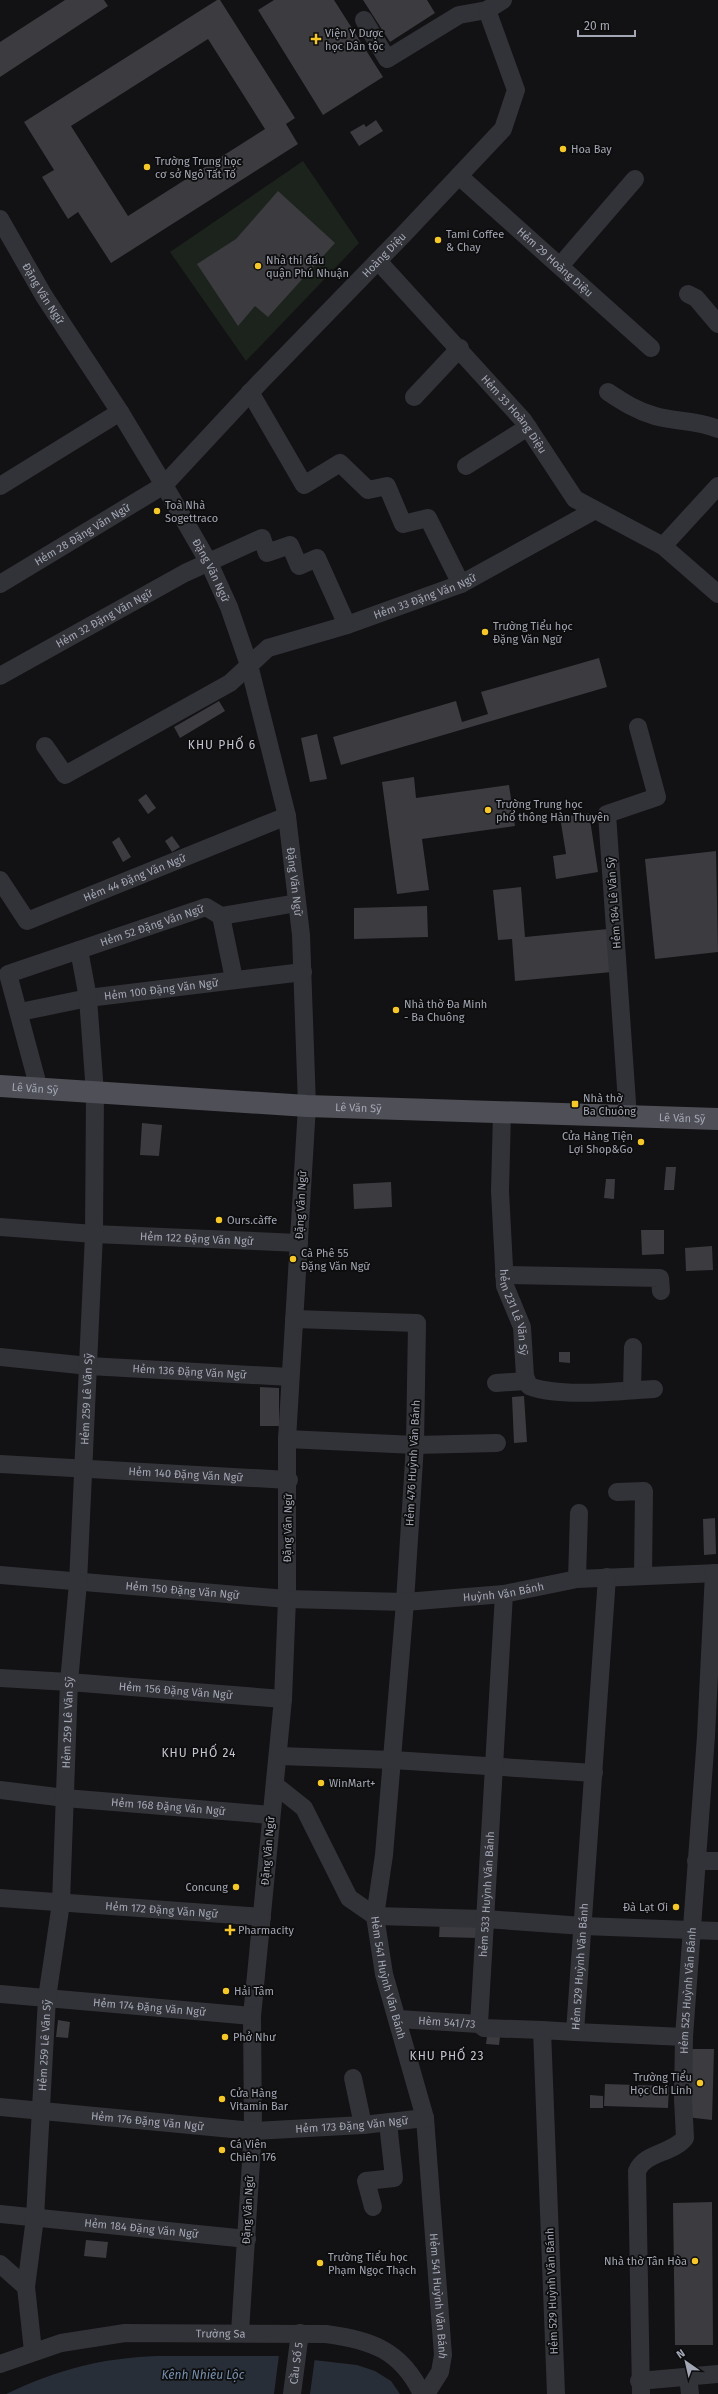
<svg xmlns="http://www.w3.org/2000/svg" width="718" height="2394" viewBox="0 0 718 2394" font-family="'Fira Sans',sans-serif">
<rect width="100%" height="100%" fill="#121113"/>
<path fill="#1c231d" d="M303,161L359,243L246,361L170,252Z"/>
<path fill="#282e37" d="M157,2356H279L357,2365L375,2371L391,2381L400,2394H6C56,2370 101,2358 157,2356Z"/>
<path fill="#121113" d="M279,2355L315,2357L310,2394H274Z"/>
<path fill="#3c3b40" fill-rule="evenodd" d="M65,0H104L108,6L0,77V42Z
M217,0H220L295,118L286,124L298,144L111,263L78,212L68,219L42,177L54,170L24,122ZM208,39L265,129L128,216L71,126Z
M274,0H334L383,77L323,115L258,10Z
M363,0H427L435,13L390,42Z
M376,120L383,131L359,146L350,132L364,124L366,127Z
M278,191L335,243L268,317L255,306L238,326L197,264L236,239Z
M599,658L607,687L341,765L333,737L456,701L462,722L488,714L481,692Z
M219,701L225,711L180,738L174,727Z
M317,734L327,779L310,782L301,738Z
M414,777L416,798L509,785L515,826L422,839L429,890L397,894L382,782Z
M146,794L156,808L148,814L138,800Z
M589,813L598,872L556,879L553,856L566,854L560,817Z
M172,836L180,847L172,852L165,841Z
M119,837L131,857L123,862L112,842Z
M716,851L718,952L655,959L645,859Z
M521,887L525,937L608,929L612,972L515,981L512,939L498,940L493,890Z
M427,906L428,937L354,939V908Z
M142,1123L162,1125L159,1156L140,1155Z
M666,1167H676L674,1190H664Z
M606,1179H615L614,1199L604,1198Z
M391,1182L392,1207L354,1209L353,1184Z
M641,1230H664V1254L642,1255Z
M712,1246L713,1270L686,1271L685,1248Z
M559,1352H570V1363L559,1362Z
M260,1387L279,1388V1426H260Z
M524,1396L527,1442L514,1443L512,1397Z
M715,1518L716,1554L704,1555L703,1519Z
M440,1920L480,1921L479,1938L439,1937Z
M58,2020L70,2022L68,2038L56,2037Z
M487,2036L500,2037L499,2045L486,2044Z
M689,2049H714L712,2120L686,2117Z
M605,2084L669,2086L668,2108L604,2106Z
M590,2095L603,2096V2108H590Z
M712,2202L713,2345H675L673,2203Z
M86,2240L108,2242L106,2258L84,2256Z"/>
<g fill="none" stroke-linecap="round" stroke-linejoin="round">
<g stroke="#323338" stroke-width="18">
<path d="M364,20L387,59L459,15L487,10"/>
<path id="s1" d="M459,176L651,348"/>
<path id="s2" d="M0,219L44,296L120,412L164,485L209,563L229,607L249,665L287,816L301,935L307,1106L287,1439V1599L283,1699L252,2016L253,2131L240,2332"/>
<path id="s3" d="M378,261L523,420L575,499L663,546L718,594"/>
<path d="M560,266L635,179"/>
<path d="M688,294L696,298L718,324"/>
<path d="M250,392L304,485L340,463L368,490L387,486L403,524L428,518L461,584"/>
<path d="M608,392C623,402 637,411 655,416C676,422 697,420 718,429"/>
<path d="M414,397L460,348"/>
<path d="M466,466L528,427"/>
<path d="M0,486L120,412"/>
<path d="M663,546L718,486"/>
<path id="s4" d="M0,584L164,485L260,382L404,234L503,129L516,90L487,10L503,0"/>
<path id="s5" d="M0,676L185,573L262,538L267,553L290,545L299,566L317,558L347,625"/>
<path id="s6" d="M45,746L65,775L230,683L268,648L347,625L461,584L595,510"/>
<path id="s7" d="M0,880L27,921L287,816"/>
<path d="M221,916L234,979"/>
<path id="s8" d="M20,1012L88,998L303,972"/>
<path id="s9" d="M39,1089L8,974L206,907L221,916L297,903"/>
<path id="s10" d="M502,1112L500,1191L505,1286L522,1327L525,1376L529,1386C561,1398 619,1391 654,1389"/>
<path d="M628,1117L607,814L657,797L638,727"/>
<path id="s11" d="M0,1227L94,1234L299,1243"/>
<path d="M504,1275L660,1278L661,1291"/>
<path id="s12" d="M294,1319L417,1323L415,1445L405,1602L384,1855L375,1916L384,1974L425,2118L443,2355L440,2372L426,2394"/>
<path id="s13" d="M0,1357L89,1366L290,1377"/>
<path d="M496,1383L526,1381"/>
<path d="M632,1390L633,1347"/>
<path d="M287,1439L415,1445L497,1443"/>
<path id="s14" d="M0,1464L289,1480"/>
<path d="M617,1492L644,1491L643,1576"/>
<path id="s15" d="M0,1575L287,1599L405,1602L504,1594L577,1579L718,1573"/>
<path d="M577,1579L579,1513"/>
<path id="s16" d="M0,1678L69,1682L283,1699"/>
<path d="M279,1756L393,1760L594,1773"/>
<path d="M275,1785L304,1808L349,1898L375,1916L485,1919L583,1926L718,1931"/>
<path id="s17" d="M0,1790L65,1798L271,1815"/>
<path d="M696,1861H718"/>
<path id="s18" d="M0,1898L262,1917"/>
<path id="s19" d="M0,1994L252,2016"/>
<path id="s20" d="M398,2019L479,2024L484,2028L542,2030"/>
<path id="s21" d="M479,2024L504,1594"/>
<path d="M575,2032L684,2037"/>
<path d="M353,2078L363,2125"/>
<path id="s22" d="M0,2107L253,2131L363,2125L425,2118"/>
<path d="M373,2207L366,2181L394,2178L388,2123"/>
<path id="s23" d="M0,2214L247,2239"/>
<path d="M0,2264L26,2287"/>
<path id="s24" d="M33,2351L26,2287L35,2218L47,1998L61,1903L69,1682L78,1583L94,1234L95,1093L88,998L79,950"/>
<path id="s25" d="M0,2364L61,2343L125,2333L326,2334C371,2340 401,2350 422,2394"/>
<path d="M688,2376L690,2394"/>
<path d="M639,2381L718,2374"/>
<path id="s26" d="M292,2394L300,2333"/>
<path id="s27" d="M556,2394L542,2030L575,2032L607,1577"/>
<path id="s28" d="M641,2394L637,2171C645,2152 672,2154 685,2138L683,2099L684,2037L706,1736L714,1573"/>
</g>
<path stroke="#4e4f57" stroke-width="22" id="s29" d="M0,1086L307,1106L718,1119"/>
</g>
<g fill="#f5c728" stroke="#0d0d0e" stroke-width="1.5">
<path d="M314 33h4v4h4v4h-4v4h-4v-4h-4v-4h4z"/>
<circle cx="563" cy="149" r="4"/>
<circle cx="147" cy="167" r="4"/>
<circle cx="438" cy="240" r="4"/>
<circle cx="258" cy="266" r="4"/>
<circle cx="157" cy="511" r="4"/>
<circle cx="485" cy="632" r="4"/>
<circle cx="488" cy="810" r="4"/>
<circle cx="396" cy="1010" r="4"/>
<rect x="571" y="1100" width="8" height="8" rx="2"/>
<circle cx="641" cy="1142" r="4"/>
<circle cx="219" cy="1220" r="4"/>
<circle cx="293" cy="1259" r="4"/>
<circle cx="321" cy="1783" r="4"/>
<circle cx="236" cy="1887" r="4"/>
<circle cx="676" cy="1907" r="4"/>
<path d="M228 1924h4v4h4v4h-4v4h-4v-4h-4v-4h4z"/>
<circle cx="226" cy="1991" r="4"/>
<circle cx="225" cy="2037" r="4"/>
<circle cx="700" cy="2083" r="4"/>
<circle cx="222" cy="2099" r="4"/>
<circle cx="222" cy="2150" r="4"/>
<circle cx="695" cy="2261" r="4"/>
<circle cx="320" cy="2263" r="4"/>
</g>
<g text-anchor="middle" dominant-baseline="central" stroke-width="3.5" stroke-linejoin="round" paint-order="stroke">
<g font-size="11" fill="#a3a6b4" stroke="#0d0d0e" text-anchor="start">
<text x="325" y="33">Viện Y Dược<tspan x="325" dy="13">học Dân tộc</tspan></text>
<text x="571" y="149">Hoa Bay</text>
<text x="155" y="161">Trường Trung học<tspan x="155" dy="13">cơ sở Ngô Tất Tố</tspan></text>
<text x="446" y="234">Tami Coffee<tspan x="446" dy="13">&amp; Chay</tspan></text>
<text x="266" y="260">Nhà thi đấu<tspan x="266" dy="13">quận Phú Nhuận</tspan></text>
<text x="165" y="505">Toà Nhà<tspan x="165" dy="13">Sogettraco</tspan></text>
<text x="493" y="626">Trường Tiểu học<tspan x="493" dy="13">Đặng Văn Ngữ</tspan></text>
<text x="496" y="804">Trường Trung học<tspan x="496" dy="13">phổ thông Hàn Thuyên</tspan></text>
<text x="404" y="1004">Nhà thờ Đa Minh<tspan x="404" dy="13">- Ba Chuông</tspan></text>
<text x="583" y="1098">Nhà thờ<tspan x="583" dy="13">Ba Chuông</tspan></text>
<text x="633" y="1136" text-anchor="end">Cửa Hàng Tiện<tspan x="633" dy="13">Lợi Shop&amp;Go</tspan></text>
<text x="227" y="1220">Ours.càffe</text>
<text x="301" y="1253">Cà Phê 55<tspan x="301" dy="13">Đặng Văn Ngữ</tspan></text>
<text x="329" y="1783">WinMart+</text>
<text x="228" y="1887" text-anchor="end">Concung</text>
<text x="668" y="1907" text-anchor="end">Đà Lạt Ơi</text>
<text x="238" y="1930">Pharmacity</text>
<text x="234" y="1991">Hải Tâm</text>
<text x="233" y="2037">Phở Như</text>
<text x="692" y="2077" text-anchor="end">Trường Tiểu<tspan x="692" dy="13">Học Chí Linh</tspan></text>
<text x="230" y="2093">Cửa Hàng<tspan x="230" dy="13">Vitamin Bar</tspan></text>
<text x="230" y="2144">Cá Viên<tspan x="230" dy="13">Chiên 176</tspan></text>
<text x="328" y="2257">Trường Tiểu học<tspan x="328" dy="13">Phạm Ngọc Thạch</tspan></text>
<text x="687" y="2261" text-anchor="end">Nhà thờ Tân Hòa</text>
</g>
<g font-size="11" fill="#a3a6b4" stroke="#0d0d0e">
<text stroke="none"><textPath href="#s4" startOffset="510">Hoàng Diệu</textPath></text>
<text stroke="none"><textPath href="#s1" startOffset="129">Hẻm 29 Hoàng Diệu</textPath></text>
<text stroke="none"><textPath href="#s2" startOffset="86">Đặng Văn Ngữ</textPath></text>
<text stroke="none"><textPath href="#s3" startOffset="205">Hẻm 33 Hoàng Diệu</textPath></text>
<text stroke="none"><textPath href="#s4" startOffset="96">Hẻm 28 Đặng Văn Ngữ</textPath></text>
<text stroke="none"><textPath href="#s2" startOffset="410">Đặng Văn Ngữ</textPath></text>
<text stroke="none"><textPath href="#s6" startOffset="441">Hẻm 33 Đặng Văn Ngữ</textPath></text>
<text stroke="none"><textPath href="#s5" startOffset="119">Hẻm 32 Đặng Văn Ngữ</textPath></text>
<text stroke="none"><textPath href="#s7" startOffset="165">Hẻm 44 Đặng Văn Ngữ</textPath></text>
<text stroke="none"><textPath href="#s2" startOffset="734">Đặng Văn Ngữ</textPath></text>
<text transform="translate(614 903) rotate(-94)">Hẻm 184 Lê Văn Sỹ</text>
<text stroke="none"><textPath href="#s9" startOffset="271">Hẻm 52 Đặng Văn Ngữ</textPath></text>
<text stroke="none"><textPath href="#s8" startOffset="143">Hẻm 100 Đặng Văn Ngữ</textPath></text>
<text stroke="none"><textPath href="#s29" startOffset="35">Lê Văn Sỹ</textPath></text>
<text stroke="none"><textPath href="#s29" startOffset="359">Lê Văn Sỹ</textPath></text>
<text stroke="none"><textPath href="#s29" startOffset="683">Lê Văn Sỹ</textPath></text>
<text transform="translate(301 1205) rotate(-87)">Đặng Văn Ngữ</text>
<text stroke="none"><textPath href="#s11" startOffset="197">Hẻm 122 Đặng Văn Ngữ</textPath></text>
<text stroke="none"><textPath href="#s10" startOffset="202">hẻm 231 Lê Văn Sỹ</textPath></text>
<text stroke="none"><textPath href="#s13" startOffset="190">Hẻm 136 Đặng Văn Ngữ</textPath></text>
<text stroke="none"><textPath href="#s24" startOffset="955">Hẻm 259 Lê Văn Sỹ</textPath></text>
<text transform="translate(413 1463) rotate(-87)">Hẻm 476 Huỳnh Văn Bánh</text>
<text stroke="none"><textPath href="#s14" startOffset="186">Hẻm 140 Đặng Văn Ngữ</textPath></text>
<text transform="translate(288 1528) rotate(-89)">Đặng Văn Ngữ</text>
<text stroke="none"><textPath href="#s15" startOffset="183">Hẻm 150 Đặng Văn Ngữ</textPath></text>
<text stroke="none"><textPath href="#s15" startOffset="505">Huỳnh Văn Bánh</textPath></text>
<text stroke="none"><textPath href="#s16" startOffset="176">Hẻm 156 Đặng Văn Ngữ</textPath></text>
<text stroke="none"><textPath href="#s24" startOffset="631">Hẻm 259 Lê Văn Sỹ</textPath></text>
<text stroke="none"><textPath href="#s17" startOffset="169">Hẻm 168 Đặng Văn Ngữ</textPath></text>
<text transform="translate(268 1851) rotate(-85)">Đặng Văn Ngữ</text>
<text stroke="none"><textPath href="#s21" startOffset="130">hẻm 533 Huỳnh Văn Bánh</textPath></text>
<text stroke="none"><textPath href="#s18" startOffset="162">Hẻm 172 Đặng Văn Ngữ</textPath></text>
<text stroke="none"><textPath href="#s27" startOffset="463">Hẻm 529 Huỳnh Văn Bánh</textPath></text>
<text stroke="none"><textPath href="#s12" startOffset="781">Hẻm 541 Huỳnh Văn Bánh</textPath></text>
<text stroke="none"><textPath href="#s28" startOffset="430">Hẻm 525 Huỳnh Văn Bánh</textPath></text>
<text stroke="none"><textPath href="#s19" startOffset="150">Hẻm 174 Đặng Văn Ngữ</textPath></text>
<text stroke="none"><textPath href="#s20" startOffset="49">Hèm 541/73</textPath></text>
<text stroke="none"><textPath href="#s24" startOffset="307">Hẻm 259 Lê Văn Sỹ</textPath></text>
<text stroke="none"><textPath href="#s22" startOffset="148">Hẻm 176 Đặng Văn Ngữ</textPath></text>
<text stroke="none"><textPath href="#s22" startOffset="353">Hẻm 173 Đặng Văn Ngữ</textPath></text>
<text transform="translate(248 2210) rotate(-87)">Đặng Văn Ngữ</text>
<text stroke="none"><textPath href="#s23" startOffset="142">Hẻm 184 Đặng Văn Ngữ</textPath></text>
<text transform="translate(552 2291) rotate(-92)">Hẻm 529 Huỳnh Văn Bánh</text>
<text stroke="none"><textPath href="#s12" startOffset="1105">Hẻm 541 Huỳnh Văn Bánh</textPath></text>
<text stroke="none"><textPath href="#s25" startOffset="225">Trường Sa</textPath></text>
<text stroke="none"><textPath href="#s26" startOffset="31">Cầu Số 5</textPath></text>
</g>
<g font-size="12" letter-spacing="1" fill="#c4c5d0" stroke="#0d0d0e">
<text x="222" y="745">KHU PHỐ 6</text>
<text x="199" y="1753">KHU PHỐ 24</text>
<text x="447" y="2056">KHU PHỐ 23</text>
</g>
<g font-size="12" font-style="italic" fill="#7890b0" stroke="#0d0d0e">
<text x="203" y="2375">Kênh Nhiêu Lộc</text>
</g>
</g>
<g transform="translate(686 2362) rotate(326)" stroke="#0d0d0e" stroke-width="3" paint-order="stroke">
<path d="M0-3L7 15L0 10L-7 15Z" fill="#a3a6b4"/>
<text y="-6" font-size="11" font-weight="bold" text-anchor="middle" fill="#a3a6b4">N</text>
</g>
<path d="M578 30v6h57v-6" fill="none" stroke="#a3a6b4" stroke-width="2"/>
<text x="584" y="30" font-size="12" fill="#a3a6b4" stroke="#0d0d0e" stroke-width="3" paint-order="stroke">20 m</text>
</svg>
